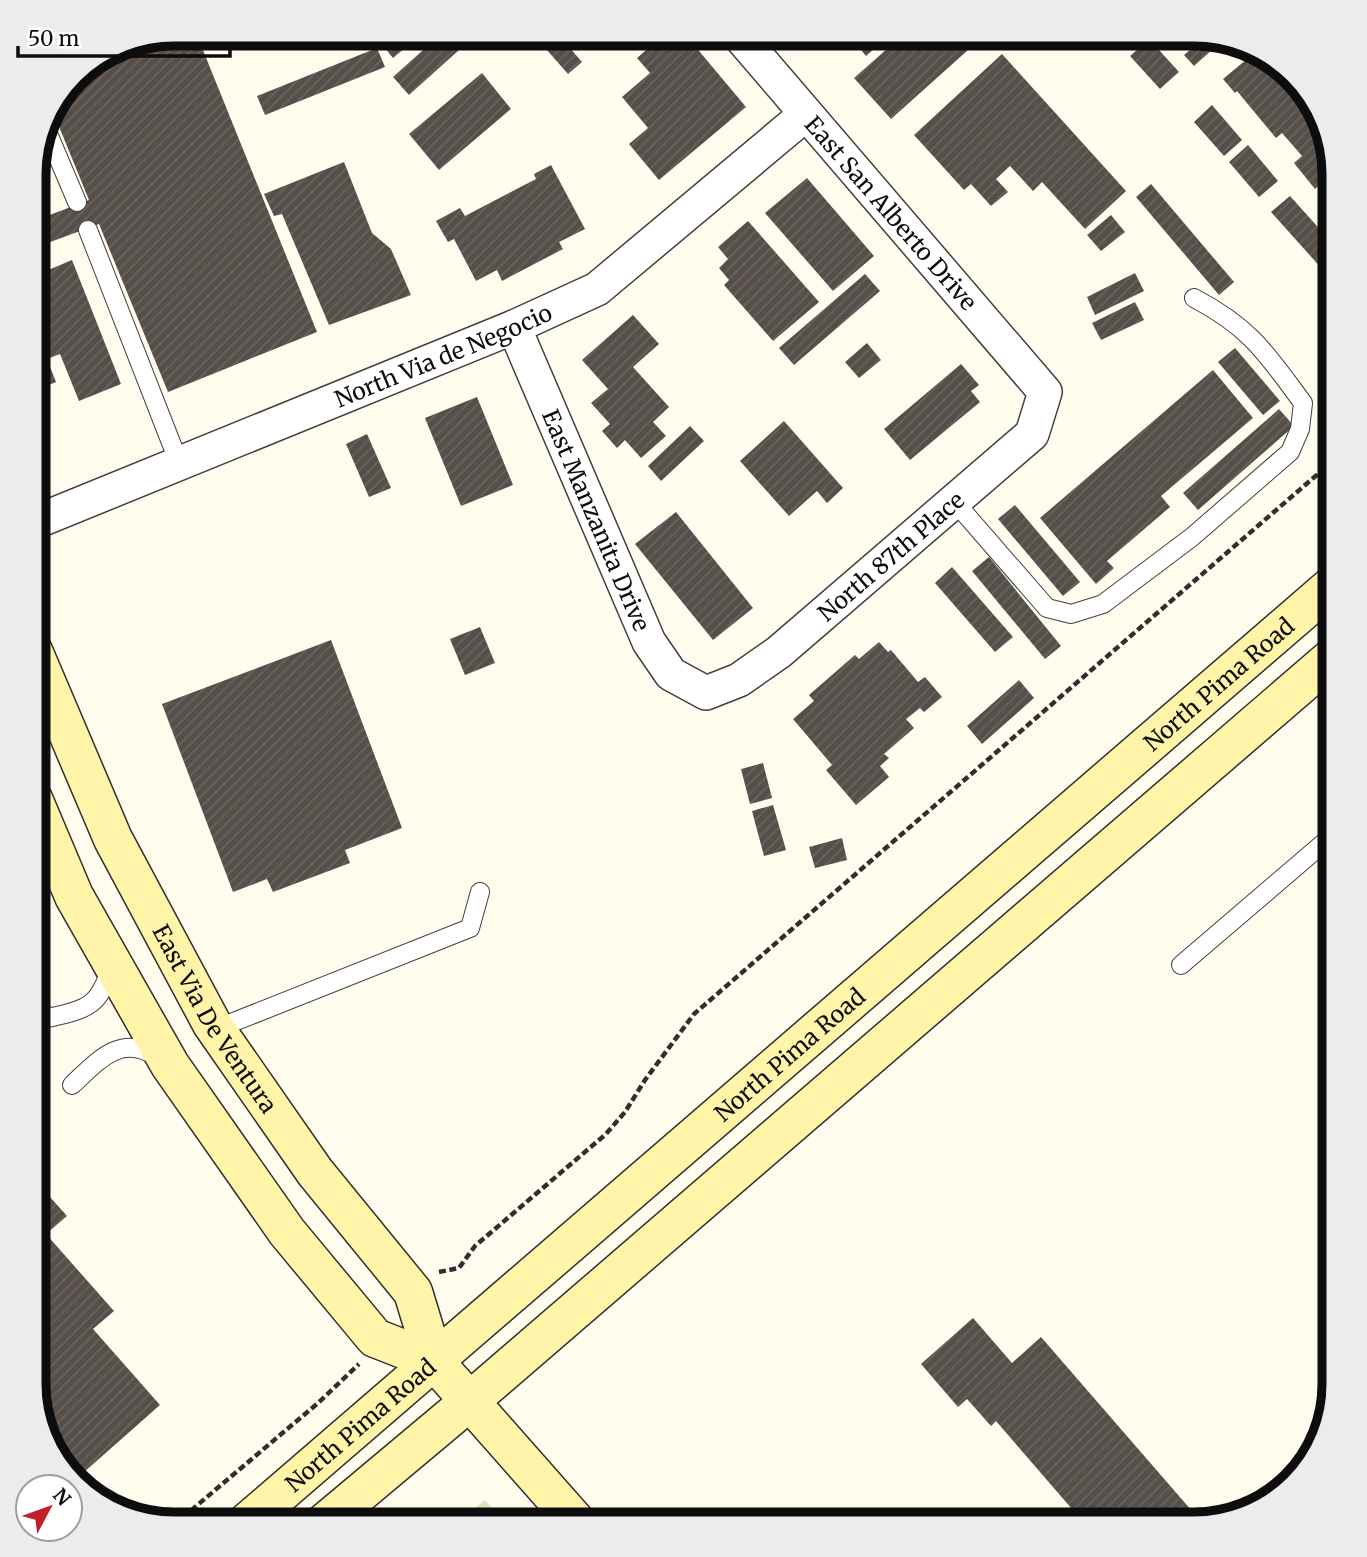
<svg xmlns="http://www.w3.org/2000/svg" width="1367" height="1557" viewBox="0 0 1367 1557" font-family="Merriweather,serif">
<defs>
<pattern id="grass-dots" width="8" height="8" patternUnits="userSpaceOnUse" patternTransform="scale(1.75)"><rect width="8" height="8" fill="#d2ebb5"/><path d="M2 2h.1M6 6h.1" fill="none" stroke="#b3c89a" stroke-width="1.8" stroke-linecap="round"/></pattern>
<pattern id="building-hatch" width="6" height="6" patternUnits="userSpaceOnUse" patternTransform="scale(1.75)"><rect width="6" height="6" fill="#564e49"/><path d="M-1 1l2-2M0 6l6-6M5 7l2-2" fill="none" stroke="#69635f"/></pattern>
</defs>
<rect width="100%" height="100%" fill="#fffbed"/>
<path fill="url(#grass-dots)" d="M485,1500L506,1524H409L423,1510C454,1519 460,1522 485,1500Z"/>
<path fill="url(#building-hatch)" d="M173,33H196L317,332L168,392L99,224L34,248V221L89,200L51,107L81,68L120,44Z
M390,33H423L393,58L380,42Z
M442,33L459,50L409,95L393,77Z
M532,33H557L582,62L568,74Z
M666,33H684L746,107L659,180L629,144L648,128L622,97L650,73L637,58Z
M856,33H892L866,56L851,38Z
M905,33H987L891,119L854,78Z
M1111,34H1138L1123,47Z
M1207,35L1223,40L1194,66L1184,55Z
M1149,39L1179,72L1160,89L1130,56Z
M377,48L385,67L265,115L257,96Z
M1258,50L1305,88L1334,173V192L1324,181L1315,189L1294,163L1302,156L1282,133L1276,138L1237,91L1235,93L1223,79Z
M1002,54L1126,191L1085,229L1042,182L1033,191L1010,166L996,179L1008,192L991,206L971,184L964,190L914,135Z
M482,73L511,109L439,170L409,134Z
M1212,105L1242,140L1224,156L1194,122Z
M1248,145L1278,181L1259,197L1229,162Z
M344,162L372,233L391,249L411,295L329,325L282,214L274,216L264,194Z
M551,165L585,229L559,242L563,249L502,281L497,270L476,281L454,239L448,242L436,221L460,208L465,216L536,179L534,174Z
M807,178L874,256L833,291L765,213Z
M1151,184L1234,282L1219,295L1136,197Z
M1290,196L1334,245L1332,280L1271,212Z
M1111,215L1125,232L1101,251L1087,235Z
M748,221L819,302L773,341L724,285L729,280L719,268L728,259L718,247Z
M72,260L121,384L79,401L60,354L47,359L56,382L34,391V276Z
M1135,273L1144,291L1095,315L1087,297Z
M865,274L880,291L794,365L779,348Z
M1135,302L1144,320L1101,340L1092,323Z
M633,315L659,344L633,367L669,407L653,422L666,436L641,458L625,440L617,448L602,431L610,424L591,403L608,389L582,360Z
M867,343L881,360L859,378L845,362Z
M1235,348L1280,401L1263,415L1218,362Z
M961,364L979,385L971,391L980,402L910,460L884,429Z
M1213,370L1253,418L1161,496L1170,507L1107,561L1114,568L1096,584L1040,518Z
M477,397L513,485L461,506L425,418Z
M1279,409L1294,426L1198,510L1183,493Z
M784,421L843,488L827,503L817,491L789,516L740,461Z
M690,426L704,441L661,481L648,466Z
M367,434L391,488L369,497L346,444Z
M1015,505L1080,582L1063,596L998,519Z
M676,512L753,608L713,640L635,544Z
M989,557L1061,646L1045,659L972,571Z
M952,567L1013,637L995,652L935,583Z
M480,627L495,663L465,675L450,639Z
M331,640L402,828L345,850L350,863L273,892L267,879L233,892L162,704Z
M879,642L888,652L891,650L918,682L925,677L942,697L924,712L920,708L906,719L914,728L884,754L889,758L880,766L889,777L856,805L826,770L832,765L793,719L814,701L809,695L855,655L859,659Z
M1019,680L1034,698L982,744L967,726Z
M763,763L772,798L750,804L741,769Z
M773,805L786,850L764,856L752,811Z
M842,838L847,860L815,868L809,847Z
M33,1178L67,1216L46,1234L114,1311L93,1329L160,1405L75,1480L61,1465L33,1384Z
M973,1318L1012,1363L1041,1337L1192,1511L1183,1519L1187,1524H1085L996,1421L991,1426L967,1399L958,1407L921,1364Z"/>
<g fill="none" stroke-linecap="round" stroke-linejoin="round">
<defs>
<path id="service" d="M44,124L77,202
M88,230L179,463
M954,501L1047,608L1071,614L1103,604L1192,537L1290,452L1300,429L1303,403C1266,353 1251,328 1194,298
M1181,965L1334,834
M33,1001L48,1018C87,1009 99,1007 111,967
M216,1029L470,928L480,892
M72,1085C99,1060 121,1033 157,1057
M1331,1140L1334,1138"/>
<g id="minor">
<path id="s1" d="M514,327L649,642L671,674L706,693L739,680L779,652L1032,434L1045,392L737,33"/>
<path id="s2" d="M33,523L514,327L597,289L806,114"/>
</g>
<g id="secondary">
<path id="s3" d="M33,651L113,839L212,1024L315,1172L413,1292L434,1361"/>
<path d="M33,799L74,896L170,1065L287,1232L375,1338L434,1361L578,1524"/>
<path id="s4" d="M245,1524L1334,584"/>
<path d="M323,1524L471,1400L1334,656"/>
</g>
</defs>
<use href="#service" stroke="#404040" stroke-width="20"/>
<use href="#minor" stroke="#404040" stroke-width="36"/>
<use href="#secondary" stroke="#2f2f2f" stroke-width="41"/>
<path stroke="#2f2f2f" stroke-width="4.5" stroke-dasharray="7 3.5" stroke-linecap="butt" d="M439,1272L459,1268L475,1246L606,1134L625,1112L645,1080L694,1014L1334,460
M175,1524L318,1403L359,1364"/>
<use href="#service" stroke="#fff" stroke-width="18"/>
<use href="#minor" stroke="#fff" stroke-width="33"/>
<use href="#secondary" stroke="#fff4a8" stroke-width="38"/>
</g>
<g text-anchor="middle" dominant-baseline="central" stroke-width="7" stroke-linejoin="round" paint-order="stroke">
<g font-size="23" fill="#0d0d0d" stroke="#fff">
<text transform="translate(891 213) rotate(49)">East San Alberto Drive</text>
<text stroke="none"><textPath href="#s2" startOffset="443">North Via de Negocio</textPath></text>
<text stroke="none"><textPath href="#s1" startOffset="210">East Manzanita Drive</textPath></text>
<text stroke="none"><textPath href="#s1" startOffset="653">North 87th Place</textPath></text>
<text stroke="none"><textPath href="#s4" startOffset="1286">North Pima Road</textPath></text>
<text stroke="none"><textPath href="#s3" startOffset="411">East Via De Ventura</textPath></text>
<text stroke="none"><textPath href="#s4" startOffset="719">North Pima Road</textPath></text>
<text stroke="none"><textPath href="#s4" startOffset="152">North Pima Road</textPath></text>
</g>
</g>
<path d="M0 0H1367V1557H0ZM174 46H1194A128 128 0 0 1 1322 174V1384A128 128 0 0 1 1194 1512H174A128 128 0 0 1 46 1384V174A128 128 0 0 1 174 46Z" fill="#ececec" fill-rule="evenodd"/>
<path fill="none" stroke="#0d0d0d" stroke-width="9" d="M174 46H1194A128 128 0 0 1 1322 174V1384A128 128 0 0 1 1194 1512H174A128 128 0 0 1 46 1384V174A128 128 0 0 1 174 46Z"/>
<g transform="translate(49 1508) rotate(49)"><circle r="33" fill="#ffffff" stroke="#9e9e9e" stroke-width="2"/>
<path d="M0-5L12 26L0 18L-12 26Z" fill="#c41e29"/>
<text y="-10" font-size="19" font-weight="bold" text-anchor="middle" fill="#0d0d0d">N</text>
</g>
<path d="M18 46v10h212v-10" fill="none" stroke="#0d0d0d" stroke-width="3.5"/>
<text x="28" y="46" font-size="21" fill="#0d0d0d" stroke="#ffffff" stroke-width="5" paint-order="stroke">50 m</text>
</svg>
